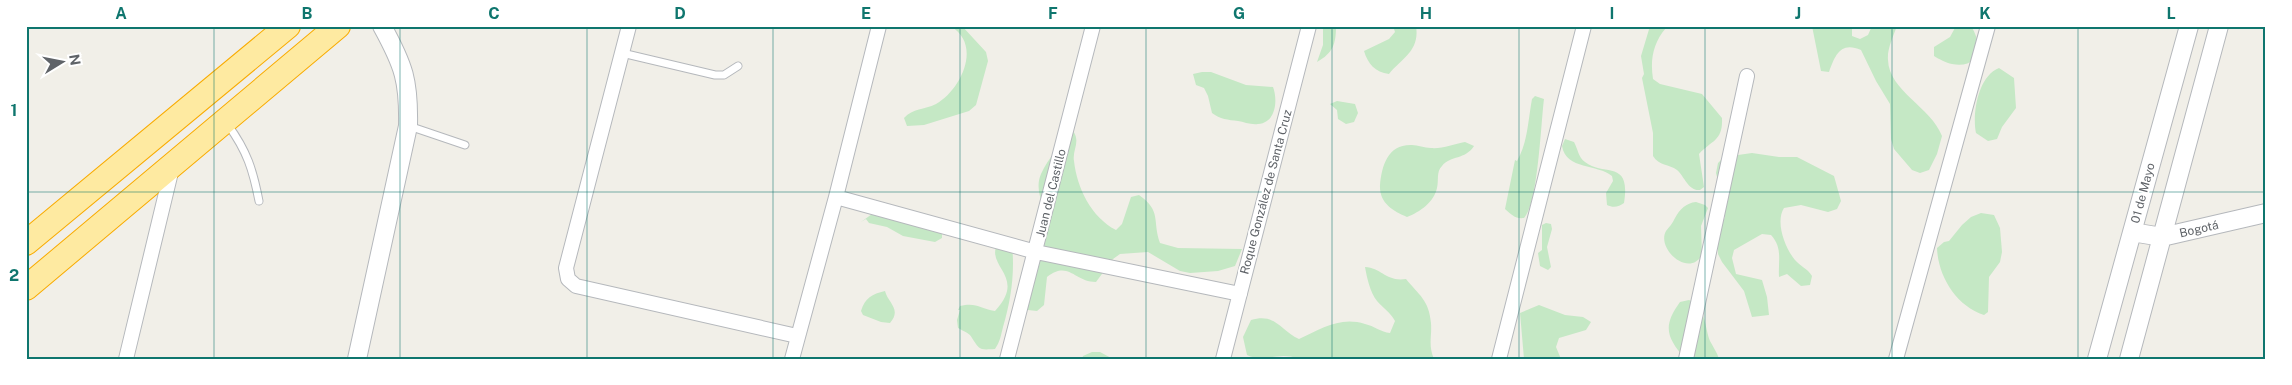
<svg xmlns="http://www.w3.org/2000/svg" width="2292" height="385" viewBox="0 0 2292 385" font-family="'Public Sans',sans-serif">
<rect width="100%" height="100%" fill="#f1efe8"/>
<path fill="#c5e8c5" d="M950,26H962L986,52L988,61L976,105L969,111L924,125L907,126L904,118C913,108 924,110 936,104C961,90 983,44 950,26Z
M1323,26H1336C1336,44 1333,53 1317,62L1323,45Z
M1393,26H1416C1420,51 1402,58 1389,74C1375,72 1368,64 1364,51L1389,39L1395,32Z
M1650,26H1681L1666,28C1653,43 1650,60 1653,79L1660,84L1702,94L1722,118C1723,141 1712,140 1699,154L1704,187L1700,190C1688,191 1685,177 1677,170C1669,164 1659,166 1653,156V133L1642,78L1644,74L1641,56Z
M1812,26H1852V36L1860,39L1868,35L1872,26H1897C1893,37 1887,49 1888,60C1889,91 1931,107 1942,136L1937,154L1929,170L1920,173L1912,170L1894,149L1891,139L1890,104L1876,81L1861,50C1840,41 1835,56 1829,72L1821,71Z
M1956,26H1971C1984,46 1979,69 1952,64C1946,63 1939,59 1934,56V47L1950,37Z
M1999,68L2014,78L2016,108L2002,127L1997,139L1988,141L1976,133C1972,114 1978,76 1999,68Z
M1202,72H1211L1246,85L1273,87C1278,100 1276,123 1258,124C1251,125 1244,122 1238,121C1228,120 1220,119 1212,113L1208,96L1204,88L1196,85L1193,74Z
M1535,96L1544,99C1541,122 1538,205 1524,218C1515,219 1512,215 1505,209L1515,160L1517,161C1528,142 1528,120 1532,99Z
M1337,101L1355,104L1358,113L1354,122L1346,124L1338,119L1337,110L1330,104Z
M1073,131C1081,142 1072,150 1074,161C1077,188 1091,217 1116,230L1122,224L1131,197L1139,195C1162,211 1152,221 1160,243L1178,248L1242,249L1235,266L1218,271L1190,273L1180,271L1148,252L1120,254L1113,259L1096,282C1074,282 1069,260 1047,277L1044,305L1037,311L1028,310C1018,286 1042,253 1047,230C1051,213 1032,195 1041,174C1048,158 1061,145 1073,131Z
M1565,139L1574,142C1578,149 1578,157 1585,162C1605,177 1631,159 1624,203C1619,207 1613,208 1607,205L1606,193L1613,181L1612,176C1598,164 1566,170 1562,146Z
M1465,142L1474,146C1465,160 1451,155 1442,166C1436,172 1439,180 1437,188C1434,202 1420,212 1407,217C1393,211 1379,203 1380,185C1382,165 1388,144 1412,145C1418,145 1424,148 1431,148C1442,149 1454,144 1465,142Z
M1752,153L1779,157H1797L1834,176L1841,201L1837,209L1828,212L1801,205L1784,208C1775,222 1785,248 1795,260C1801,267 1807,268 1812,276L1810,285L1801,286L1787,274L1779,277C1778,261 1783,248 1771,235L1762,234L1734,250L1732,258L1736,274L1762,280L1767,297L1769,315L1752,317L1744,291L1722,262L1718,254L1717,236L1725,217V208L1716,173L1718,163L1724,157Z
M1696,202L1705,205L1708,208L1701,226L1702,255C1689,278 1656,249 1666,231C1669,227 1673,223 1675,218C1680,209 1686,203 1696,202Z
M881,212L942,229V238L935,242L903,236L887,227L869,223L866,219L861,222L872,214Z
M1981,213L1994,215L2000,228L2002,252L2000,262L1989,277L1988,312L1984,315C1956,306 1938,276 1937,248L1944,242L1949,241L1962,225L1971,217Z
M1546,223L1551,224L1552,229L1547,247L1551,267L1548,270L1540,266L1538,253L1542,250V225Z
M1012,245C1015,273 1011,300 1003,327C1001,335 1000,342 995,349C979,350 980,350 972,338C970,333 963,331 958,328L957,320L960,310H958L960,306C977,302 980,309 995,311C1026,278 989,268 996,247Z
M1365,267C1382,268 1386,282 1406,279C1419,295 1429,300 1431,323C1432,337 1428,345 1434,359H1298C1281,351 1263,363 1247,355L1243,337L1251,320C1276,313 1280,330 1299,339C1321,329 1340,316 1365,324C1374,326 1381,332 1390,333L1395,321C1390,312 1383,308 1377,301C1370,292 1367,278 1365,267Z
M885,291C888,303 902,309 890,323L881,322L863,315L861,311C865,298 872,294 885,291Z
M1689,300C1706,307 1704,325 1710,341C1713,347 1717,352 1719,359H1685C1667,337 1662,327 1680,302Z
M1539,305L1565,315L1583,317L1591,322L1586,330L1559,338L1556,347L1561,359H1524L1520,313Z
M1092,352H1100L1113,359H1082L1083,356Z"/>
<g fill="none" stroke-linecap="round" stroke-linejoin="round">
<defs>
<path id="service" d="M622,53L715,75H724L738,66
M228,125C247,151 253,170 259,201
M409,126L465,145"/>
<path id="minor" d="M629,26L566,268L568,279L576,286L797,336
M836,197L1036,252L1240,294
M126,359L172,168
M792,359L836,197L879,26
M1007,359L1093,26
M1223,359L1309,26
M1499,359L1584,26
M1686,359L1747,76
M1896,359L1988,26"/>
<path id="tertiary" d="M2132,232L2162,237L2266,213
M357,359L408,126C409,81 404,66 382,26
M2097,359L2189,26
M2129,359L2219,26"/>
<path id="trunk" d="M26,243L288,26
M26,288L338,26"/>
</defs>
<use href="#service" stroke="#b5b8bc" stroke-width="9"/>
<use href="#minor" stroke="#b5b8bc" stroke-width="16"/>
<use href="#tertiary" stroke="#b5b8bc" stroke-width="20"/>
<use href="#trunk" stroke="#f9ab00" stroke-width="26"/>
<use href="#service" stroke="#fff" stroke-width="7"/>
<use href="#minor" stroke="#fff" stroke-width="14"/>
<use href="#tertiary" stroke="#fff" stroke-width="18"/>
<use href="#trunk" stroke="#feeaa1" stroke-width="24"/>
</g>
<path fill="none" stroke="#0f766e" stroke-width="1" stroke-opacity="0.55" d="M214,26V359M400,26V359M587,26V359M773,26V359M960,26V359M1146,26V359M1332,26V359M1519,26V359M1705,26V359M1892,26V359M2078,26V359M26,192H2266"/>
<g text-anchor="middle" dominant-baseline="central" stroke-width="4" stroke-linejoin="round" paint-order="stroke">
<g font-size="12" fill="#5f6368" stroke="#fff">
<text transform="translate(1266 192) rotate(-75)">Roque González de Santa Cruz</text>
<text transform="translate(1051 193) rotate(-76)">Juan del Castillo</text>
<text transform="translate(2143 193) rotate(-75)">01 de Mayo</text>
<text transform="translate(2199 229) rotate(-13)">Bogotá</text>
</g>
</g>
<rect width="2292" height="385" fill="none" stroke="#ffffff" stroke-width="55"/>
<g transform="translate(62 62) rotate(80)" stroke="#ffffff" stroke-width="4" paint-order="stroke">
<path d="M0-4L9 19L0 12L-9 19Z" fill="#5f6368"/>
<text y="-8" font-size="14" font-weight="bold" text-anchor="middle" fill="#5f6368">N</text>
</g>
<rect x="28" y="28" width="2236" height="330" fill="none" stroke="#0f766e" stroke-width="2"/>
<g font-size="16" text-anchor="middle" font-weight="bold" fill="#0f766e">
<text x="121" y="19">A</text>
<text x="307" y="19">B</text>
<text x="494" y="19">C</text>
<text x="680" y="19">D</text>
<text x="866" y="19">E</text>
<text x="1053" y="19">F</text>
<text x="1239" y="19">G</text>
<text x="1426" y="19">H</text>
<text x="1612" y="19">I</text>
<text x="1798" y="19">J</text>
<text x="1985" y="19">K</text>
<text x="2171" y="19">L</text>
<text x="14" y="116">1</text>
<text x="14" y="281">2</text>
</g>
</svg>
